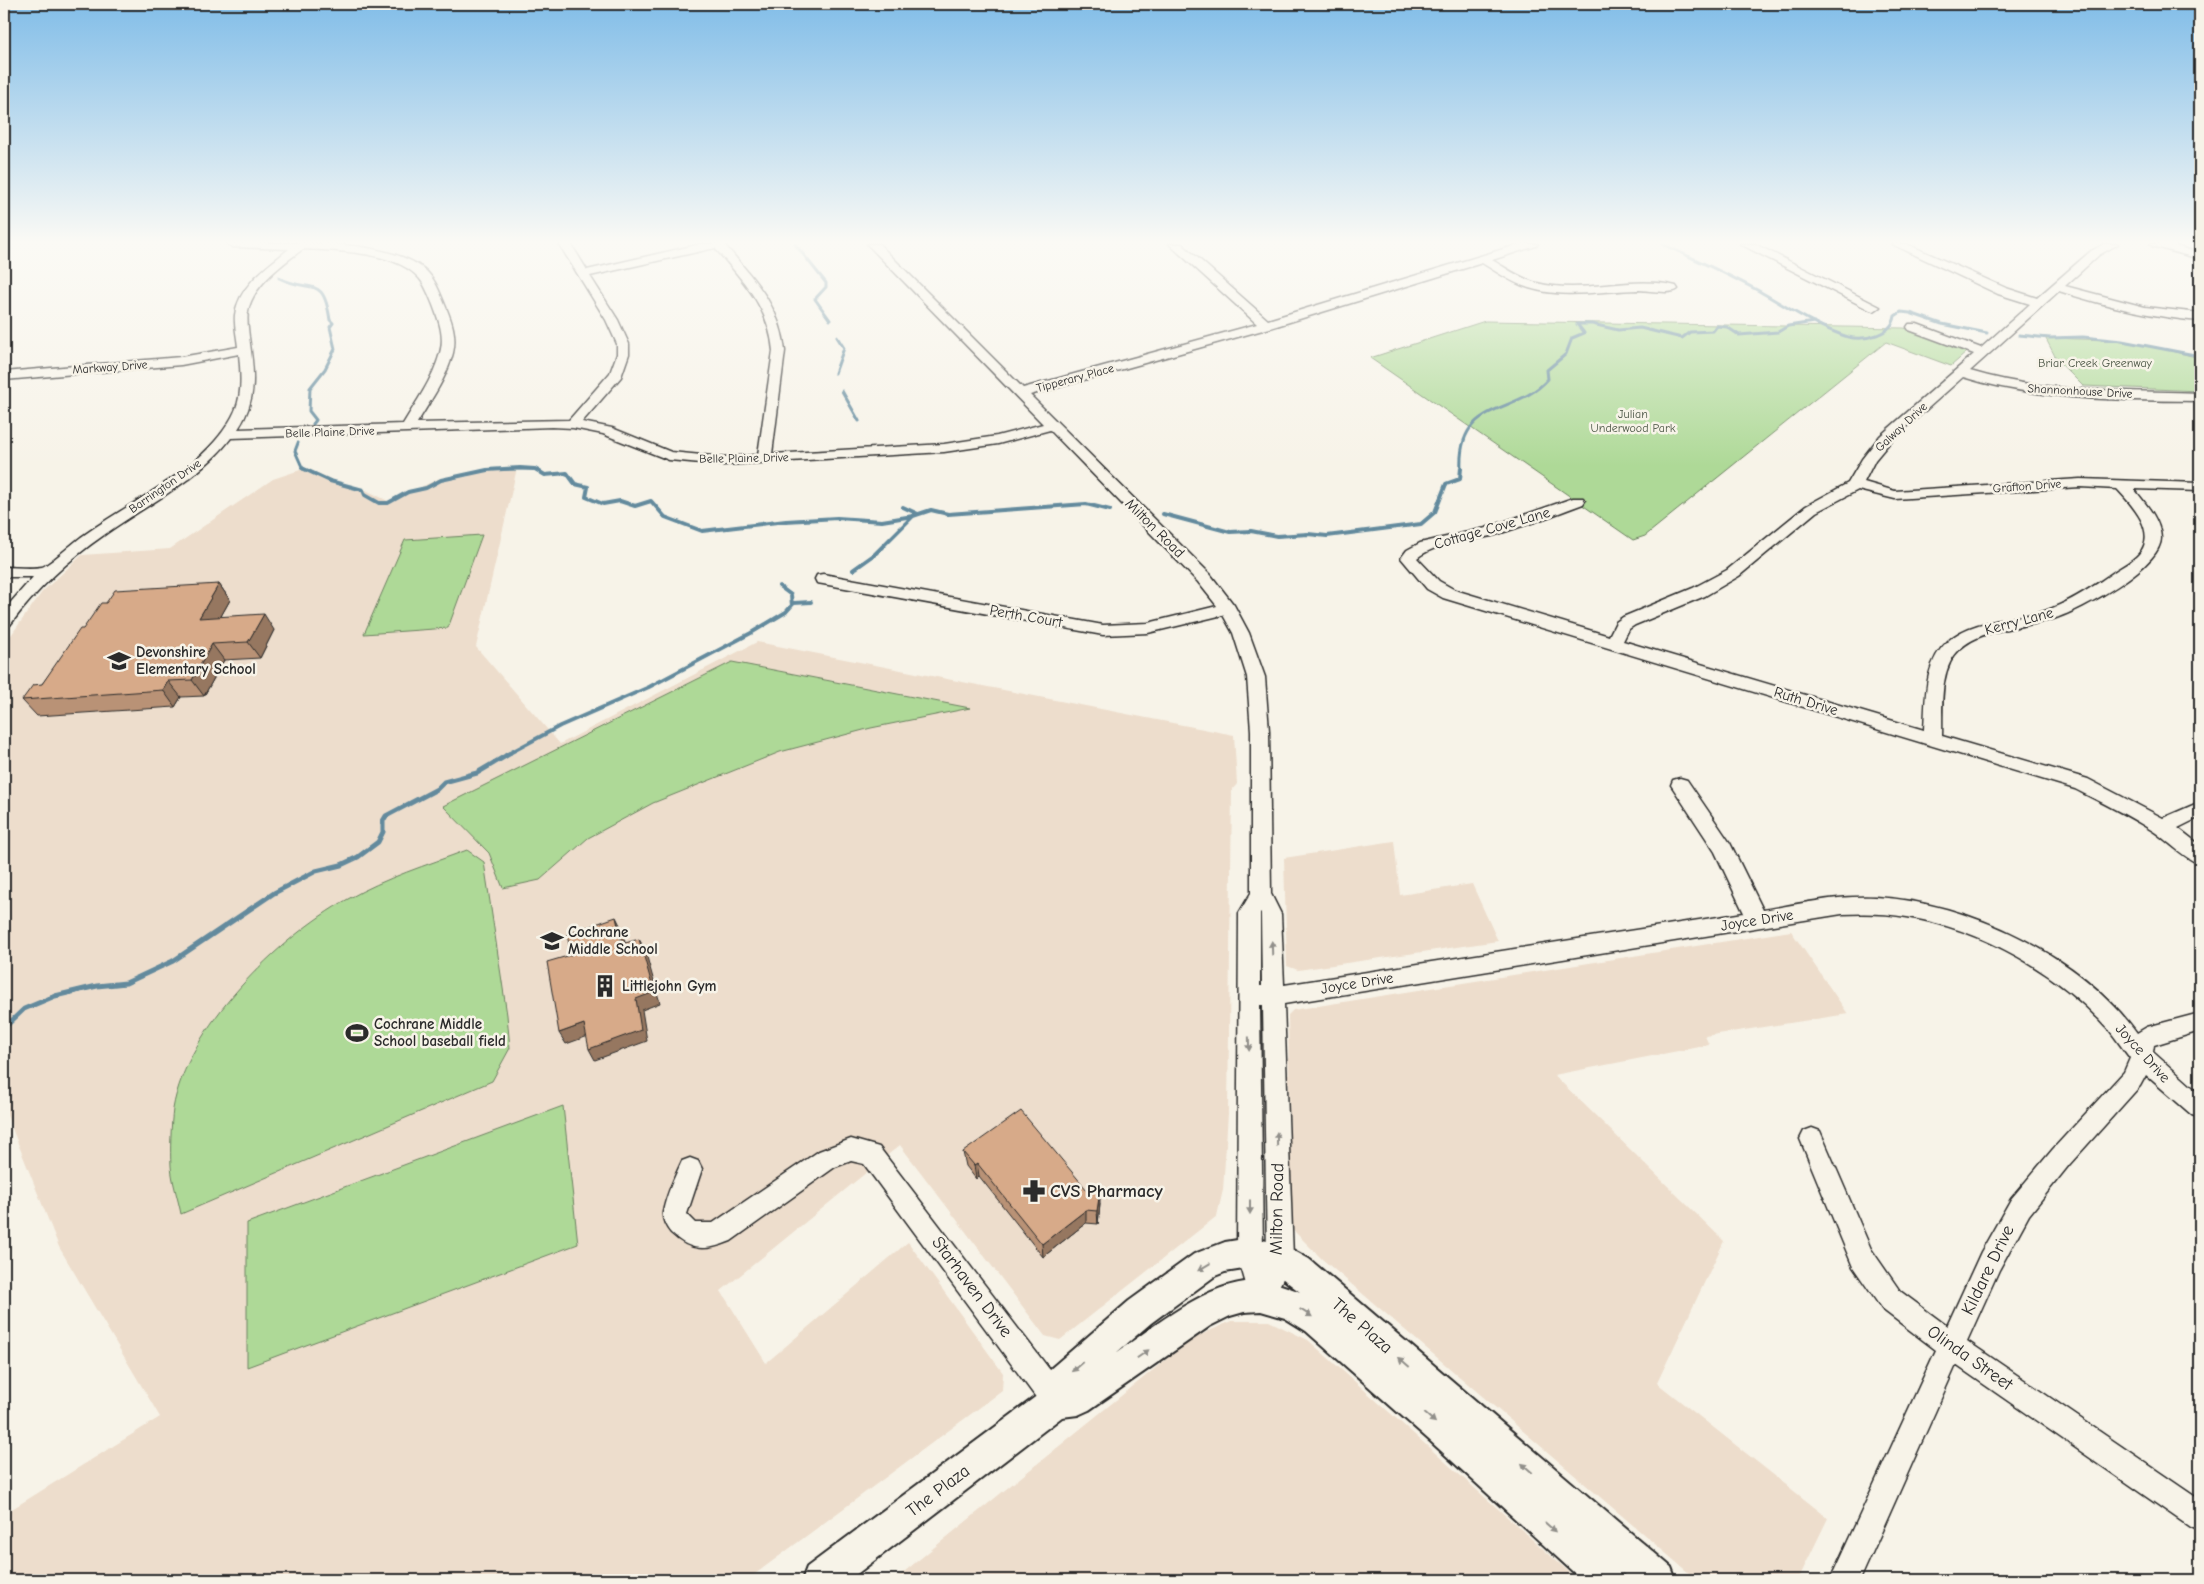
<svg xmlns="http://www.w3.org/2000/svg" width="2204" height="1584" viewBox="0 0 2204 1584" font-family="'Comic Neue',sans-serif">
<rect width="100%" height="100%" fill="#f7f3e8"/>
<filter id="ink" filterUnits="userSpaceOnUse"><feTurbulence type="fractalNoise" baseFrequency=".02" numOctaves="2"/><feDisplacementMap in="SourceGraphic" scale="10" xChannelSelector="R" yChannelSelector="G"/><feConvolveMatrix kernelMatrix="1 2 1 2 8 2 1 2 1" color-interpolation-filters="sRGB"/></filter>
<g filter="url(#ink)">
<path fill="#edddcc" d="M306,468L342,484L362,488L390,502L440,478L467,477L482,469L517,468L476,647L560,744L757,642L1234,735L1237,784L1232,790L1228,1113L1223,1190L1217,1216L1060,1340L1045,1336L900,1145L721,1291L766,1363L908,1242L1003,1373L1002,1391L747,1580H9L4,1514L160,1417L59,1247L4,1108V645L42,592L82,555L170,549L273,479Z
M1394,841L1400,895L1472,884L1498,941L1298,970L1287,966L1284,858Z
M1791,931L1848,1014L1705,1036L1709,1045L1554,1075L1724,1241L1657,1383L1828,1518L1798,1580H1697L1322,1259L1291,1228L1288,1015L1293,1010Z
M1231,1321H1269L1308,1340L1578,1580H894L1190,1340Z"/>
<path fill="#aed997" stroke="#6c8261" d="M1485,321L1904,328L1952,344L1953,348L1967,352L1951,366L1886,342L1645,536L1633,540L1370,358Z
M2045,337C2071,340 2097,338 2123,342C2149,345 2175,352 2200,358V391L2083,386L2057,360Z
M482,535L448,628L364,634L405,540Z
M732,662L970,708L871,728L780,752L653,803L588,838L540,880L503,888L489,853L443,806Z
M467,850L484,862L507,1015L510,1048L492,1081L181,1214C178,1198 172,1182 171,1166C170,1150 171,1125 173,1109C187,1027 278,938 348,899C385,878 427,865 467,850Z
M563,1106L578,1244L247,1367V1223Z"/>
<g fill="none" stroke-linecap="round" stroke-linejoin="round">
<path stroke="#638a9d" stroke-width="3" d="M795,244L826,283V287L815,299L830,320
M1662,244C1695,259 1727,274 1759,291C1787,307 1817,327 1848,337C1864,341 1892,335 1895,316L1901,312L1910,313L1942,324L1987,333
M279,278C312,294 323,274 330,320L333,323L330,327L335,349L325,369L310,388L309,411L316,420L313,424
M2019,335L2049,338L2083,337L2122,341L2200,356
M835,373L844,348L837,337
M842,391L859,421
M298,443L295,451L303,469
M505,469H534
M1461,469C1457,399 1516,416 1548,379L1547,370L1566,354L1572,338L1584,333L1577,324H1592L1618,330L1640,328L1682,338L1690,332L1713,331L1717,326L1727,327L1739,335L1778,332L1788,326L1814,322"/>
<path stroke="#638a9d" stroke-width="4" d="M302,468L330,481L363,490L365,495L379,503H388L408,492L426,488L441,480L487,470L520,468L535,469L545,475L567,473L575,484L588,487L586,497L603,504L620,501L635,506L651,501L665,517L702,531L786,521L837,518L882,521L913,516
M903,507L918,514
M1163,514L1230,532L1251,531L1277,536L1308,534L1327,536L1421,524L1435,512L1446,484L1460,479L1461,468
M853,570L874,555L913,516L931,510L948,514L1086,504L1110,510
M779,586L791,595L792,605
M506,755L560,726L649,687L751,633L786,612L794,603L811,602"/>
<path stroke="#638a9d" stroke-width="5" d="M4,1028L24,1009L55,996L97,986L126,983L173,961L274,893L316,871L341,865L358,857L378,842L383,832V821L386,816L437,789L444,782L477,773L509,754"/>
<defs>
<path id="minor" d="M227,244C280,243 382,236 424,269C435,278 440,293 445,305C452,321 457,336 453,353C447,378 430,401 417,423L569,420L610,373L617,354V344L606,320L559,244H571L587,270L701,244H724C752,277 781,306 785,351L772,454L944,444L997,436L1043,424L867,244H879L1023,388L1257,324L1169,244H1182L1268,320L1520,244H1538L1536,246L1492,260C1506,268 1521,279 1537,283C1583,295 1631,275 1676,286L1678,289C1672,295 1647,290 1637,290C1601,291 1565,299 1529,288C1512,283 1497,272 1482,263L1270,328L1030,395L1210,574L1234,605L1249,633L1265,677L1269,731L1271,894L1281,914L1284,985L1744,913L1715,852L1671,785L1673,780L1680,778L1687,780L1730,843L1763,910C1799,904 1838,895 1875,897C1969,902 2081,956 2137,1033L2147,1027L2200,1013V1031L2154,1045L2153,1052L2200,1094V1118L2192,1115L2146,1075L2140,1086L2069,1165L2029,1215L1999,1270L1967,1341L2200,1500V1531L2190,1527L1956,1365L1860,1580H1830L1936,1350L1882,1309L1853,1267L1800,1139L1804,1131L1812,1128L1820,1131L1871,1249L1900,1291L1947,1326L1981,1252L2011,1199L2053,1149L2124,1072L2130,1058C2123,1049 2117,1040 2110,1031C2059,973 1983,929 1907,917C1885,913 1864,913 1842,914L1284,1004L1293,1258L1270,1305L1261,1309L1252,1305L1237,1253L1239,913L1251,893V731L1247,677L1233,633L1223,615L1148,633L1103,635L823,584L817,583L815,579L817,575L823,574L1103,625L1148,623L1217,606L1198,582L1050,430L998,444L944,452L722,465L669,460L603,434L573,428L552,427L231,438C198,481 147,504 104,535C68,560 36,590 10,625L4,626V610L33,577H4V567C16,567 30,569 42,567C48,566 76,540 84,535C132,500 203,471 232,417C243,398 241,375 239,354L181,365L4,380V372L181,357L238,347C237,336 234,325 235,315C238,286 269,265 289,249L233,247ZM715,248C742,280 769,306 773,351L758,455L722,457L671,452L612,428L582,422L621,377L629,354V344L618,320L590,276ZM303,249C337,251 395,251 419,278C426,286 429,296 433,305C439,321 445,336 440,353C433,379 416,402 403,424L238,429C258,400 254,370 249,337C248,327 246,317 249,307C256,283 284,263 303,249ZM1260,913L1261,914L1262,986H1260ZM1260,1005H1263L1267,1256L1265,1262L1263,1253Z
M1740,244H1755L1880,307L1874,311L1870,310Z
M1892,244H1907L2006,288L2037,298L2091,251L2104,244H2118L2099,255L2065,286L2145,307L2200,313V321C2152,317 2105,306 2059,291L1970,371C2045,394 2123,390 2200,393V401C2120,400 2040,401 1963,377L1890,442L1875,460L1864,482L1895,491L2080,479L2200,483V491L2134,489C2145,503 2160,519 2161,538C2161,567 2081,610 2056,618C2025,629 1985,626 1960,649C1938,669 1943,709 1942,736L2088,779L2163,818L2200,802V817L2178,828L2200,845V864C2185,859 2167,840 2153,831C2128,815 2101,802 2075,789L1443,598L1427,589L1401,558L1407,550L1420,543L1486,528L1573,498H1583L1585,501L1583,504C1554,515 1525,526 1495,535C1471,541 1437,542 1417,558L1439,581L1455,590L1609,636L1616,622L1623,617L1693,588L1727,570L1806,506L1848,483L1862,459L1880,436L1974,354L1909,330L1907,327L1909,324H1917L1981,348L2030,304L1998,294ZM2080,487L2117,489C2132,505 2158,532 2139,554C2132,562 2123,566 2114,572C2093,587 2070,602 2045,611C2013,621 1974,618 1948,641C1923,663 1926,700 1924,730L1623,641L1629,629L1635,625L1705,596L1739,576L1816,512L1858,490L1895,499Z
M2150,244H2168L2200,253V259L2152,246Z
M851,1139L879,1147L1066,1391L1070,1401L1066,1411L1056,1415L1046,1411L864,1164L851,1161L835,1167L731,1241C706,1251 691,1252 671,1233C666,1227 662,1219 663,1212C666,1195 675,1176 682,1161L690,1158L698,1161L702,1169L687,1214L696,1223H713L819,1151Z"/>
<path id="major" d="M1250,1238L1280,1243L1309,1259L1671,1567L1676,1580H1631L1623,1573L1626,1580H1582L1428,1439L1306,1331L1285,1318L1261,1311L1244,1312L1230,1316L1210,1326L1089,1410L1078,1415L1062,1417L849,1580H802L807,1567L1042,1392L1049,1370L1129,1301L1194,1254L1225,1242ZM1250,1268L1274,1272L1300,1292C1288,1287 1272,1281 1259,1281C1209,1280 1155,1326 1116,1353L1151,1323L1215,1276L1225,1272Z"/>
</defs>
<use href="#minor" stroke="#2b2b2b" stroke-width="3"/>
<use href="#major" stroke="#2b2b2b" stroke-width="4"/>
<use href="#minor" fill="#f7f3e8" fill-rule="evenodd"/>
<use href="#major" fill="#f7f3e8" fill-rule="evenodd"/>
</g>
<path fill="#b99276" stroke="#2b2b2b" d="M219,584L230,600L221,616L274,630L260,658L224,660L204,696L181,697L175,707L37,716L22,700L42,684L83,629Z
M963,1152L1100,1204L1098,1224L1086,1223L1043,1257L979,1176L976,1179L966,1166Z"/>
<path fill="#967760" stroke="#2b2b2b" d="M219,584L230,600L211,634L199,618Z
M264,614L274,630L260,658L248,642Z
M212,644L224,660L204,696L192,680Z
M168,681L181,697L175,707L163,690Z
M616,917L622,929L628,956L622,944Z
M639,939L645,950L660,1003L642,1010L647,1041L595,1060L589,1049L636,999Z
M584,1024L591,1035L566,1044L559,1033Z
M977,1163L979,1176L976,1179L974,1165Z
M1100,1191V1204L1098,1224L1097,1211Z
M1086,1210V1223L1043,1257L1042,1244Z"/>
<path fill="#d7aa89" stroke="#2b2b2b" d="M219,584L199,618L264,614L248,642L212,644L192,680L168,681L163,690L22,700L33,685L42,684L80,629H83L101,603H106L115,590Z
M616,917L622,944L639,939L654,992L636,999L641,1030L589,1049L584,1024L559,1033L547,962L571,955L567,934Z
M1021,1111L1087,1190L1100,1191L1097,1211L1086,1210L1042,1244L977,1163L974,1165L963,1152Z"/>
<defs><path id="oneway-solid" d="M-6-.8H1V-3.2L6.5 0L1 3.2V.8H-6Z" transform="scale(1.25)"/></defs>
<g fill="#918f8a">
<use href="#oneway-solid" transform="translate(1272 948) rotate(-92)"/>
<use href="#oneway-solid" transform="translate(1249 1044) rotate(89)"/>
<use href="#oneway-solid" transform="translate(1277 1139) rotate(-91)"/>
<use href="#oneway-solid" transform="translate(1250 1207) rotate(90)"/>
<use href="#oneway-solid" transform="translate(1204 1267) rotate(149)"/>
<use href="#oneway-solid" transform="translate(1306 1313) rotate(32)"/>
<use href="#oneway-solid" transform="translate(1143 1354) rotate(-35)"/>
<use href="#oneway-solid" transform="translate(1404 1362) rotate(-139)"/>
<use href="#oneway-solid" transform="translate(1077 1367) rotate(139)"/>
<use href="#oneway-solid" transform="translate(1430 1418) rotate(41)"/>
<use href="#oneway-solid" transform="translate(1527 1468) rotate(-139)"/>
<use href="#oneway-solid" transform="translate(1550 1527) rotate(42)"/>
</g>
</g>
<linearGradient id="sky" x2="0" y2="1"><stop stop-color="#81bde8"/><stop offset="0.52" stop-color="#fbfaf5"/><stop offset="1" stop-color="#fbfaf5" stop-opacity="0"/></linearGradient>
<rect width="2204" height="466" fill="url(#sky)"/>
<defs>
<symbol id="school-bare" viewBox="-9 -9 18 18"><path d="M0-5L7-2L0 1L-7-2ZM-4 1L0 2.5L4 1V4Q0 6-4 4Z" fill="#2b2b2b" stroke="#f7f3e8" stroke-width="2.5" paint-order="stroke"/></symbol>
<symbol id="building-bare" viewBox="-9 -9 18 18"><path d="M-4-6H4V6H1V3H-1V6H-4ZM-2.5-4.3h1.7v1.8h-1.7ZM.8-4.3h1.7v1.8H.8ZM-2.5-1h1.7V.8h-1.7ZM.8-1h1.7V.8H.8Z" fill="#2b2b2b" stroke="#f7f3e8" stroke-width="2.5" paint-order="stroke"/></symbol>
<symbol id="stadium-bare" viewBox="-9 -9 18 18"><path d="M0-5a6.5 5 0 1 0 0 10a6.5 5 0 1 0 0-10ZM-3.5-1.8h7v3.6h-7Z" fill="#2b2b2b" stroke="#f7f3e8" stroke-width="2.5" paint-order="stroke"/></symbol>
<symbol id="pharmacy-bare" viewBox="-9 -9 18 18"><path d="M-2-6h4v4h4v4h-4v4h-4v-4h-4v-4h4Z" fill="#2b2b2b" stroke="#f7f3e8" stroke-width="2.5" paint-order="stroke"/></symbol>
</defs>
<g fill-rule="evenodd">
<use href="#school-bare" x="103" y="645" width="32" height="32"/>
<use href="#school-bare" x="536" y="925" width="32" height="32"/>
<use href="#building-bare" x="589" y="970" width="32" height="32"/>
<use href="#stadium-bare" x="341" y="1017" width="32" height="32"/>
<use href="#pharmacy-bare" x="1018" y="1175" width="32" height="32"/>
</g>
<g text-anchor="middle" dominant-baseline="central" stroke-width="5" stroke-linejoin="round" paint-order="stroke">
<g font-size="12" fill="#4c5646" stroke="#f7f3e8">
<text x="2095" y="363">Briar Creek Greenway</text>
<text x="1633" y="414">Julian<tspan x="1633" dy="14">Underwood Park</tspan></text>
</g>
<g font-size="12" fill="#2b2b2b" stroke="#f7f3e8">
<text transform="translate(110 367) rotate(-4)">Markway Drive</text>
<text transform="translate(1075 378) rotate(-15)">Tipperary Place</text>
<text transform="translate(2080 391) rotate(3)">Shannonhouse Drive</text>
<text transform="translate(1901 427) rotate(-43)">Galway Drive</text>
<text transform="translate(330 432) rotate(-2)">Belle Plaine Drive</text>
<text transform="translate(744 458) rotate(-1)">Belle Plaine Drive</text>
<text transform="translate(165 486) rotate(-35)">Barrington Drive</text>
<text transform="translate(2027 486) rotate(-4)">Grafton Drive</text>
</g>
<g font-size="15" fill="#2b2b2b" stroke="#f7f3e8">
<text transform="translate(1155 528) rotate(45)">Milton Road</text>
<text transform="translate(1492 528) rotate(-16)">Cottage Cove Lane</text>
<text transform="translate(1026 616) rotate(10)">Perth Court</text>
<text transform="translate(2019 621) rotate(-15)">Kerry Lane</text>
<text transform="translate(1806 701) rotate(17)">Ruth Drive</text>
<text transform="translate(1757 920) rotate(-9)">Joyce Drive</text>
<text transform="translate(1357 983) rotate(-9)">Joyce Drive</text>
<text transform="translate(2143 1053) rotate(48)">Joyce Drive</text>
</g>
<g font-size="15" font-weight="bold" fill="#2b2b2b" stroke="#f7f3e8" text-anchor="start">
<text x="136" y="652">Devonshire<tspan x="136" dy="17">Elementary School</tspan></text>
<text x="568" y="932">Cochrane<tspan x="568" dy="17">Middle School</tspan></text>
<text x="622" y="986">Littlejohn Gym</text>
<text x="374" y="1024">Cochrane Middle<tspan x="374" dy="17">School baseball field</tspan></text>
</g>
<g font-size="18" font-weight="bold" fill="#2b2b2b" stroke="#f7f3e8" text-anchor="start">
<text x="1050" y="1191">CVS Pharmacy</text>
</g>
<g font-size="18" fill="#2b2b2b" stroke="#f7f3e8">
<text transform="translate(1277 1209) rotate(-89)">Milton Road</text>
<text transform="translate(1988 1270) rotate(-64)">Kildare Drive</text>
<text transform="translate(972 1287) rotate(53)">Starhaven Drive</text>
<text transform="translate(1362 1326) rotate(41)">The Plaza</text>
<text transform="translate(1970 1358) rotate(35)">Olinda Street</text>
<text transform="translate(938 1491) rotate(-37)">The Plaza</text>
</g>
</g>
<rect width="2204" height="1584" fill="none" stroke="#f7f3e8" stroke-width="20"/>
<rect x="10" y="10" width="2184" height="1564" fill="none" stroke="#2b2b2b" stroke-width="2" filter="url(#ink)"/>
</svg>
